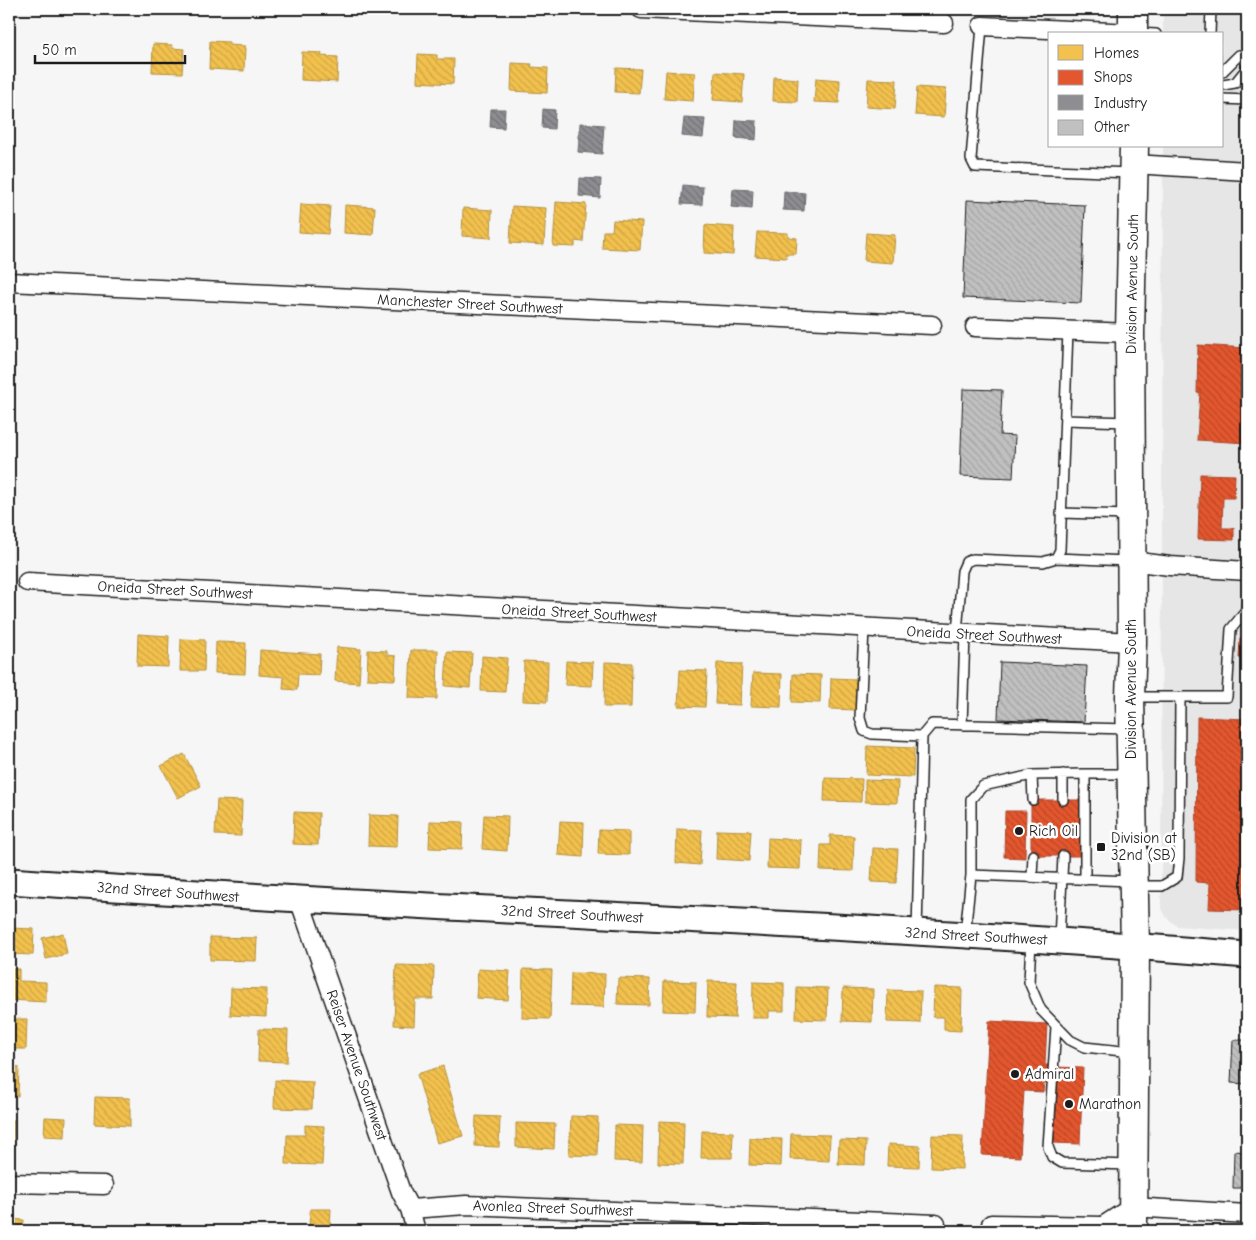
<svg xmlns="http://www.w3.org/2000/svg" width="1256" height="1240" viewBox="0 0 1256 1240" font-family="'Comic Neue',sans-serif">
<defs>
<pattern id="homes-back-hatch" width="6" height="6" patternUnits="userSpaceOnUse" patternTransform="scale(1.25)"><rect width="6" height="6" fill="#f2c14e"/><path d="M-1 5l2 2M0 0l6 6M5-1l2 2" fill="none" stroke="#cfa544"/></pattern>
<pattern id="shops-back-hatch" width="6" height="6" patternUnits="userSpaceOnUse" patternTransform="scale(1.25)"><rect width="6" height="6" fill="#e4572e"/><path d="M-1 5l2 2M0 0l6 6M5-1l2 2" fill="none" stroke="#b84726"/></pattern>
<pattern id="industry-back-hatch" width="6" height="6" patternUnits="userSpaceOnUse" patternTransform="scale(1.25)"><rect width="6" height="6" fill="#8d8d92"/><path d="M-1 5l2 2M0 0l6 6M5-1l2 2" fill="none" stroke="#727276"/></pattern>
<pattern id="building-back-hatch" width="6" height="6" patternUnits="userSpaceOnUse" patternTransform="scale(1.25)"><rect width="6" height="6" fill="#c0c0c0"/><path d="M-1 5l2 2M0 0l6 6M5-1l2 2" fill="none" stroke="#a4a4a4"/></pattern>
</defs>
<rect width="100%" height="100%" fill="#f6f6f6"/>
<filter id="ink" filterUnits="userSpaceOnUse"><feTurbulence type="fractalNoise" baseFrequency=".02" numOctaves="2"/><feDisplacementMap in="SourceGraphic" scale="10" xChannelSelector="R" yChannelSelector="G"/><feConvolveMatrix kernelMatrix="1 2 1 2 8 2 1 2 1" color-interpolation-filters="sRGB"/></filter>
<g filter="url(#ink)">
<path fill="#e6e6e6" d="M1163,9H1247V931L1177,926L1167,918L1161,907L1163,146H1222V34H1163Z"/>
<path fill="url(#homes-back-hatch)" stroke="#b2903f" d="M210,41L229,42V45L245,46L244,71L209,69Z
M153,44L172,45V48L184,49L182,73L152,72Z
M302,52L322,53L321,56L338,57L337,82L301,80Z
M418,54L437,55V59H454L453,84L417,82Z
M512,63L532,64L531,67L548,68L547,93L511,91Z
M616,68L641,69L639,93L615,92Z
M666,71L695,73L693,101L664,99Z
M715,72L744,74L742,102L713,100Z
M774,77L798,79L797,102L773,101Z
M816,78L840,80L839,103L814,102Z
M868,79L897,80L895,109L866,107Z
M917,87L946,89L944,117L915,115Z
M556,202L586,204L583,242L575,241V247L553,246Z
M301,204L330,206L328,234L299,232Z
M345,205L375,207L373,235L344,233Z
M512,206L546,208L544,245L510,243Z
M463,208L492,210L491,238L462,236Z
M613,220L642,222L640,250L602,248L603,231H612Z
M705,225L734,227L733,255L704,253Z
M757,232L788,233V237L797,238L796,254H786V258L755,256Z
M866,233L895,235L893,263L864,261Z
M138,634L169,636L168,667L137,666Z
M181,639L205,640L204,671H180Z
M216,642L246,643L245,674L215,673Z
M337,647L361,649L359,683L335,681Z
M260,650L320,654L319,675L298,674L297,690L283,689L284,677L259,675Z
M368,650L387,651V655L396,656L395,680L367,679Z
M411,650H438L437,699L409,698Z
M447,652L472,653L470,688L445,686Z
M482,656L507,658L505,692L481,691Z
M524,661L548,662L547,702L523,701Z
M566,661L593,662L592,686L565,685Z
M605,662L632,663L631,707H604Z
M717,663L742,664L740,705L715,704Z
M680,670L707,671L705,707L678,706Z
M753,673L782,674L781,707L751,706Z
M793,674L821,675L820,703L792,702Z
M831,678L857,679L856,710L830,709Z
M867,746L914,748L913,777L866,775Z
M184,754L201,786L178,798L161,766Z
M825,778L862,779L861,802L824,801Z
M865,780L898,781L897,803L865,802Z
M217,800L242,801L241,836L215,835Z
M294,812L319,813L318,845L293,844Z
M369,815L398,816L397,847L368,846Z
M484,815L508,816L507,851L482,849Z
M430,821L463,822L462,849L429,848Z
M560,821L584,822L583,857L558,855Z
M677,829L702,830L700,865L676,863Z
M599,830L629,831V855L598,854Z
M717,830L751,831L749,861L716,859Z
M830,835L854,836L853,871L820,870L821,845H830Z
M768,838L801,840L800,869L767,868Z
M873,848L898,849L896,883L871,882Z
M9,928L34,929L33,955L9,954Z
M63,933L67,954L46,959L42,938Z
M210,937L257,938L256,961L210,960Z
M396,965L434,966L433,999H415L414,1026L394,1025Z
M9,969H19V981L46,982V1002L9,1000Z
M478,969L510,971L508,1000L476,998Z
M523,969L552,970L550,1019L522,1018Z
M571,973L605,974L604,1007L570,1006Z
M618,978L650,979L649,1005L617,1004Z
M664,981L696,982L695,1012L663,1011Z
M708,981L737,982L735,1018L707,1017Z
M753,982L784,983V1011H769V1018H752Z
M797,987L828,988L827,1020L796,1019Z
M934,987L962,988L961,1031L944,1030V1017H933Z
M231,988L267,989L266,1017L230,1015Z
M843,988L873,989L872,1022L842,1021Z
M888,990L921,991L920,1023L887,1022Z
M9,1019H27L26,1049H9Z
M259,1029L288,1030L287,1062L258,1061Z
M9,1066L19,1067L18,1096H9Z
M443,1066L463,1136L437,1143L417,1074Z
M275,1080L313,1082L312,1109L274,1108Z
M95,1097L130,1098V1126L94,1124Z
M476,1116L500,1117L499,1147L475,1146Z
M571,1116L598,1117L597,1156L569,1155Z
M45,1117L66,1118L65,1137L44,1136Z
M9,1120H14L13,1148H9Z
M659,1121L684,1122L683,1164L658,1163Z
M516,1123L555,1124L554,1149L516,1147Z
M305,1125L324,1126L322,1165L286,1164L287,1135H305Z
M615,1125L643,1126L642,1162L614,1161Z
M702,1131L733,1132L732,1158H701Z
M791,1134L830,1135L829,1161L790,1159Z
M932,1135L963,1136L962,1169L931,1168Z
M750,1138L782,1139L781,1166L749,1165Z
M839,1140L866,1141L865,1165L838,1164Z
M888,1144L920,1146L919,1167L887,1166Z
M310,1209H331L330,1228H309Z
M9,1219L24,1220L23,1231H9Z"/>
<path fill="url(#shops-back-hatch)" stroke="#a84529" d="M1198,345L1247,348V443L1197,440L1200,392L1197,393Z
M1200,474L1235,475L1234,498H1223L1222,528H1234V540L1198,539Z
M1240,638H1247V658H1239Z
M1197,717L1247,719V910L1209,909L1210,883L1196,882Z
M1031,800H1083L1082,856H1031Z
M1005,811H1026L1025,858L1004,857Z
M989,1021L1047,1024L1045,1065H1049L1048,1083H1044L1043,1092L1024,1091L1020,1157L982,1155Z
M1056,1067L1083,1068L1080,1144L1052,1143Z"/>
<path fill="url(#industry-back-hatch)" stroke="#6b6b6f" d="M491,109H505L504,128L490,127Z
M543,109L555,110L554,129L542,128Z
M684,118L705,119L703,138L682,136Z
M736,120L757,121L756,140L735,138Z
M580,123L604,125L602,154L578,152Z
M580,178L601,179L600,198L579,196Z
M683,185L703,187L702,205L681,204Z
M733,189L753,190L752,209L731,207Z
M784,191L805,193L804,211L783,210Z"/>
<path fill="url(#building-back-hatch)" stroke="#1c1c1c" d="M967,200L1085,205L1081,303L963,298Z
M963,389L1002,390L1000,435L1015,436L1013,478L960,476Z
M1000,662L1087,666L1084,722L998,719Z
M1233,1040H1247V1084L1231,1083Z
M1234,1151L1247,1152V1188H1233Z"/>
<g fill="none" stroke-linecap="round" stroke-linejoin="round">
<defs>
<path id="lane" d="M982,26L971,159L975,167L1130,173
M1136,33L1156,34
M1210,34L1211,9
M1222,72L1239,55
M1223,85L1235,83L1247,68
M1222,99L1247,100
M1065,420L1128,422
M1061,513L1128,515
M1056,558L1128,561
M864,628L860,718L864,731L872,734L922,736
M957,633L962,571L966,562L973,559L1043,562L1056,558L1060,550L1068,330
M1132,697H1227L1231,629L1246,611L1247,600
M962,725L965,634
M1063,774V800
M1033,800L1032,775L1085,774
M971,875V799L983,786L1032,775
M1032,877L1033,855
M1085,880V774H1129
M1137,886H1162L1177,877L1179,858L1180,697
M917,931L922,736L932,724L1128,729
M965,934L971,875L1131,881
M1059,940L1063,856
M1031,941L1029,982L1041,1010L1070,1040L1084,1047L1132,1052
M1056,1027L1048,1147L1052,1157L1062,1163L1131,1165"/>
<path id="street" d="M641,9L944,23
M982,26L1133,33
M1134,164L1247,171
M9,282L932,325
M975,327L1130,333
M1131,561L1170,566L1247,571
M27,582L1132,642
M299,899L401,1192L410,1209L416,1231
M9,1183L104,1185
M410,1209L466,1205L936,1224
M991,1224L1103,1226L1132,1207L1247,1214"/>
<path id="secondary" d="M9,881C421,910 835,921 1247,955"/>
<path id="primary" d="M1133,34V9
M1133,1231L1135,946L1130,697L1132,642L1130,333L1134,146"/>
</defs>
<use href="#lane" stroke="#1c1c1c" stroke-width="12"/>
<use href="#street" stroke="#1c1c1c" stroke-width="21"/>
<use href="#secondary" stroke="#1c1c1c" stroke-width="29"/>
<use href="#primary" stroke="#1c1c1c" stroke-width="31"/>
<use href="#lane" stroke="#fff" stroke-width="9"/>
<use href="#street" stroke="#fff" stroke-width="18"/>
<use href="#secondary" stroke="#fff" stroke-width="25"/>
<use href="#primary" stroke="#fff" stroke-width="28"/>
</g>
</g>
<g fill="#1c1c1c" stroke="#fff" stroke-width="2">
<circle cx="1019" cy="831" r="5"/>
<rect x="1096" y="842" width="10" height="10" rx="2.5"/>
<circle cx="1015" cy="1074" r="5"/>
<circle cx="1069" cy="1104" r="5"/>
</g>
<g text-anchor="middle" dominant-baseline="central" stroke-width="5" stroke-linejoin="round" paint-order="stroke">
<g font-size="15" fill="#1c1c1c" stroke="#fff">
<text transform="translate(1132 284) rotate(-89)">Division Avenue South</text>
<text transform="translate(470 304) rotate(3)">Manchester Street Southwest</text>
<text transform="translate(175 590) rotate(3)">Oneida Street Southwest</text>
<text transform="translate(579 613) rotate(3)">Oneida Street Southwest</text>
<text transform="translate(984 635) rotate(3)">Oneida Street Southwest</text>
<text transform="translate(1131 689) rotate(-90)">Division Avenue South</text>
<text transform="translate(168 892) rotate(4)">32nd Street Southwest</text>
<text transform="translate(572 914) rotate(3)">32nd Street Southwest</text>
<text transform="translate(976 936) rotate(3)">32nd Street Southwest</text>
<text transform="translate(357 1065) rotate(71)">Reiser Avenue Southwest</text>
<text transform="translate(553 1208) rotate(2)">Avonlea Street Southwest</text>
</g>
<g font-size="15" fill="#1c1c1c" stroke="#fff" text-anchor="start">
<text x="1029" y="831">Rich Oil</text>
<text x="1111" y="838">Division at<tspan x="1111" dy="17">32nd (SB)</tspan></text>
<text x="1025" y="1074">Admiral</text>
<text x="1079" y="1104">Marathon</text>
</g>
</g>
<rect width="1256" height="1240" fill="none" stroke="#fff" stroke-width="30"/>
<rect x="15" y="15" width="1226" height="1210" fill="none" stroke="#1c1c1c" stroke-width="2" filter="url(#ink)"/>
<rect x="1048" y="32" width="175" height="115" fill="#ffffff" stroke="#a4a4a4"/>
<rect x="1058" y="45" width="25" height="15" fill="#f2c14e" stroke="#a4a4a4"/>
<text x="1094" y="58" font-size="15" fill="#1c1c1c">Homes</text>
<rect x="1058" y="70" width="25" height="15" fill="#e4572e" stroke="#a4a4a4"/>
<text x="1094" y="82" font-size="15" fill="#1c1c1c">Shops</text>
<rect x="1058" y="95" width="25" height="15" fill="#8d8d92" stroke="#a4a4a4"/>
<text x="1094" y="108" font-size="15" fill="#1c1c1c">Industry</text>
<rect x="1058" y="120" width="25" height="15" fill="#c0c0c0" stroke="#a4a4a4"/>
<text x="1094" y="132" font-size="15" fill="#1c1c1c">Other</text>
<path d="M35 55v8h150v-8" fill="none" stroke="#1c1c1c" stroke-width="2.5"/>
<text x="42" y="55" font-size="15" fill="#1c1c1c" stroke="#ffffff" stroke-width="4" paint-order="stroke">50 m</text>
</svg>
